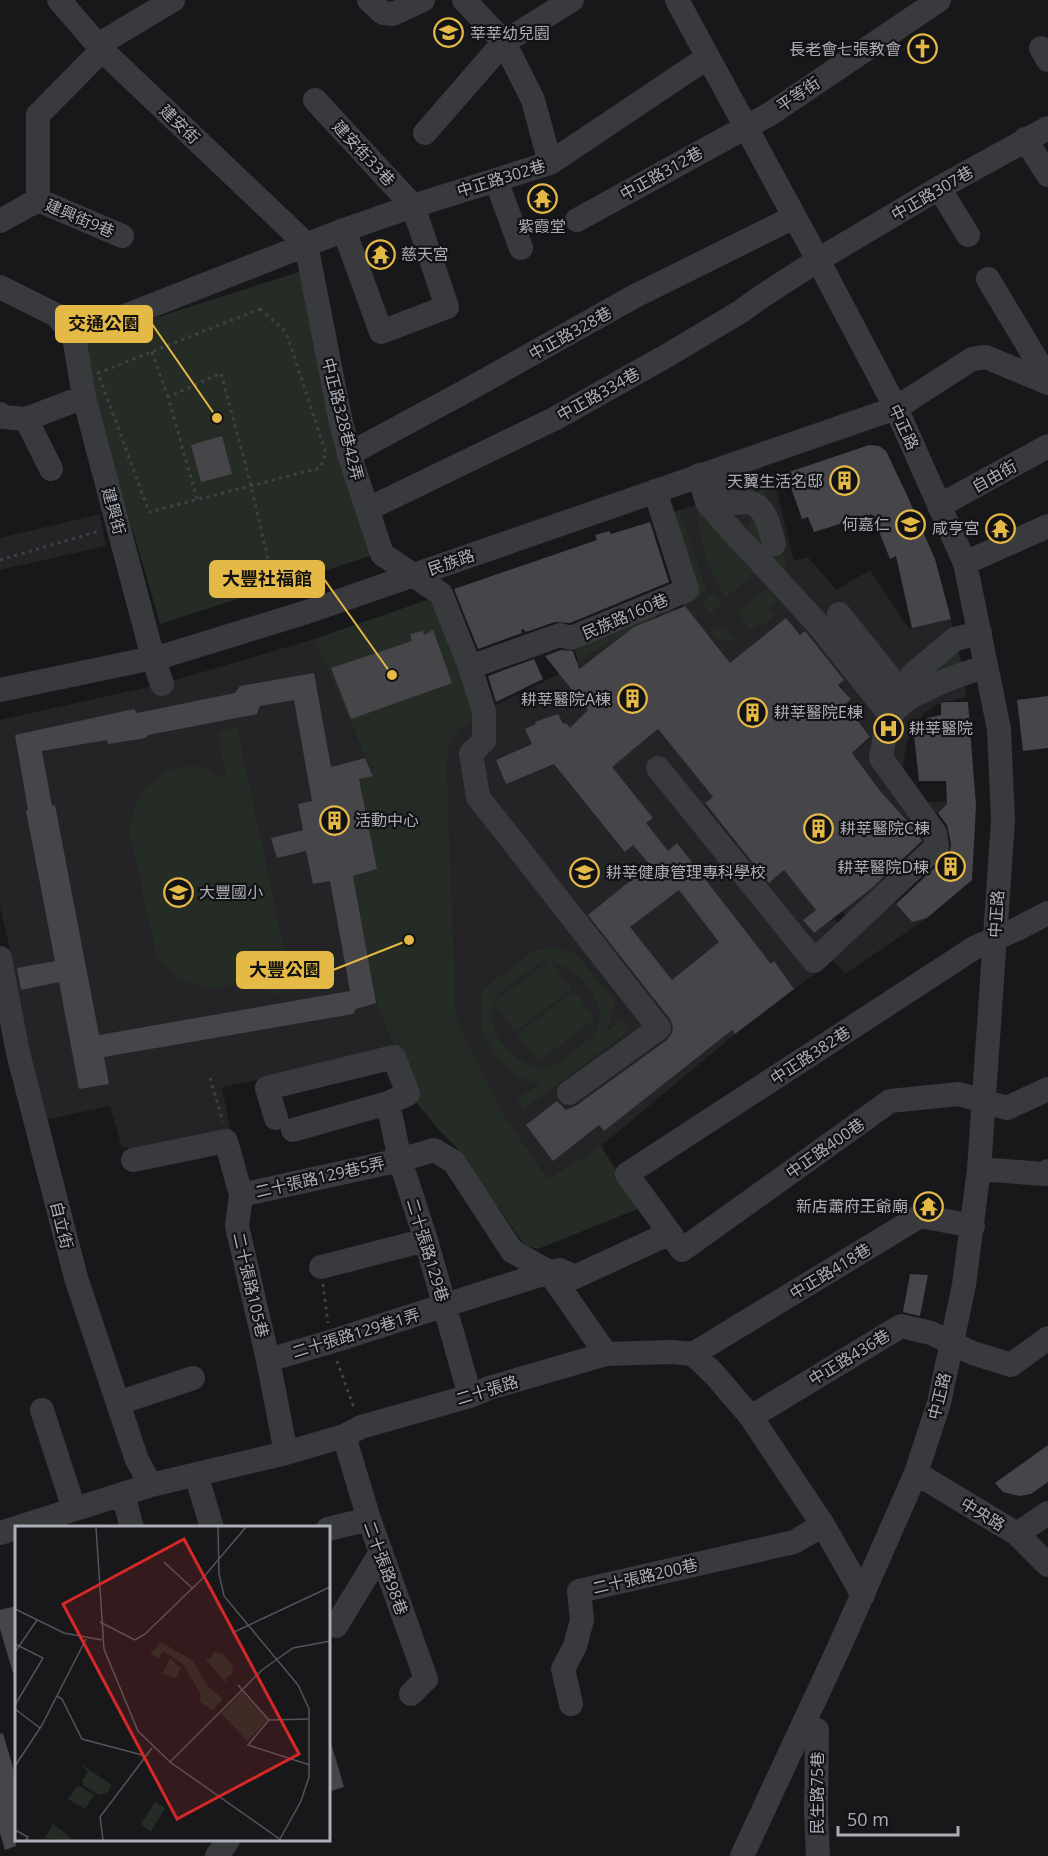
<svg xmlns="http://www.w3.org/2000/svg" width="1048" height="1856" viewBox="0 0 1048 1856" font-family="'Open Sans','Noto Sans TC',sans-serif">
<rect width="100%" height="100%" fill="#18181a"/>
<path fill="#242427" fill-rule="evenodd" d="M773,477L794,561L808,557L836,590L870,570L909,629L951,619L967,697L937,704L925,712L912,729L907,742L903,766L910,788L920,802L976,800V813L940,811L933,817L943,829L893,901L912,922L927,918L845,974L833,960L735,1034L601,1146L548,1179L504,1115L456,1017L447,764L449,744L455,732L484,711L557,675L578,660L573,644L691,593L666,515ZM682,603L720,650L725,667L787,619L851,699L760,773L856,719L871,738L852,753L881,792L926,845L892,879L889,874L842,911L846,917L838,923L834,918L814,933L803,920L816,910L776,860L769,865L778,876L769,882L705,804L713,797L658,729L625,756L560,674L576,664L579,668L626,634L643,623L645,626L660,614L663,618Z
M100,514L106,546L0,570V538Z
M314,639L373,776L359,779L377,869L353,877L376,1003L396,1053L222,1087L231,1133L131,1155L128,1147L122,1148L110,1106L40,1121L11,962L10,949L0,907V720L162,684Z"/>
<path fill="#242c25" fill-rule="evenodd" d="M299,272L376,554L160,624L137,544L84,383L79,342Z
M763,480L771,510L758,490L734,497L732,491Z
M701,509L754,573L726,597C707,569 699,544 698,510Z
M679,511L706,589L705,592L686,607L681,602L578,660L573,644L691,593L666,515Z
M751,518L761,524L782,551L790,579L750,532L748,528Z
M768,588L778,601L768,609L774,616L761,626L759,623L751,629L737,613Z
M714,593L723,603L711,613L702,603Z
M427,600L431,601L481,714C455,732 450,731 447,764L456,1017L504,1115L548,1179L601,1146L640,1208L538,1249L528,1246L523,1243L456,1147L439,1130L416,1102L376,1003L353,876L377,869L359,779L373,775L314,639Z
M715,628L720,632L725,628L734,639L728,644L723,638L718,641L711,632Z
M958,650L962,665L923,680Z
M237,727L293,991L270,994L261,955L246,973L231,985L209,989L192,984L174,975L157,959L129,829L135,805L142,791L166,770L190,766L205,768L226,779L218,732Z
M556,948L575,953L614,1000L613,1013L607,1031L622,1020L630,1030L524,1109L517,1099L540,1084L526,1080L514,1074L495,1055L482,1030V997L485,988L534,951ZM543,960L549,962L494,1002L497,994ZM552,962C577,965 607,1001 598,1027C595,1037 584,1043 576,1050C569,1055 561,1063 553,1066C533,1073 514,1058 502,1043C494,1032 488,1016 494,1004L515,1032L572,989Z
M574,991L595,1019L538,1061L517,1034Z"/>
<path fill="#45454a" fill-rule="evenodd" d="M222,436L232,474L201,482L191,445Z
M869,445L879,446L886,451L906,493L935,559L951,619L912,628L896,556L890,559L872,514L814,532L808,517L802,519L786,473Z
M650,522L669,582L570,623L555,622L526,632L523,629L521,630L522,633L478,649L454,589L597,540L595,535L609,531L611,534Z
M685,606L730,663L786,618L800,635L805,631L844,680L838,685L851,699L845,704L870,737L852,753L881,792L917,832L922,841L872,888L814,933L803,920L816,910L784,870L769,883L705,803L713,797L658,729L612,767L653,818L646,823L668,851L677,843L771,964L774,961L794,989L735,1034L732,1030L604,1131L599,1125L553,1161L526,1125L557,1101L566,1110L577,1105L667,1040L672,1033L673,1026L670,1019L588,915L650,865L633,845L625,852L554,764L506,784L496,760L532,744L525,729L536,724L535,722L558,714L563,724L566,723L570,728L588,710L545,656L561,650L573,651L579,669L634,627ZM679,890L719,942L672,980L630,927Z
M433,630L452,683L351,719L331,668L412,641L410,634L423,631L424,635Z
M534,659L543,679L496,702L488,676Z
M314,673L331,767L365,758L373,776L359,779L377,869L353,876L376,1003L356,1009L353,1014L104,1057L109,1084L79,1089L59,982L21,990L17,968L55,961L26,811L28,810L15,735L134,709L137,713L235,693L240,686ZM294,700L312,801L298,804L303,830L271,838L277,858L306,851L313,884L330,881L350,991L99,1035L55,805L52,806L42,751L107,740L108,744L146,738L148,735L257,714L260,706Z
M1048,696V748L1023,751L1017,700Z
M947,702H968L976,806L972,880L927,918L912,922L896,904L947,856L950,851L951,844L947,825L938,813L947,804L946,781H919L914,735L927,734V718L941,715V703Z
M910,1274L928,1275L920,1316L903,1312Z
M1048,1445V1482L1031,1494L1019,1496L1003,1492L995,1483Z
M16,1606V1673H13L0,1629V1610Z
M3,1733L16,1778V1846L5,1850L0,1833V1734Z
M328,1746H332L344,1787L328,1792Z"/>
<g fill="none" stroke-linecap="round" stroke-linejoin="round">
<path stroke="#3f4145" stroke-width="3" stroke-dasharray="3 4.5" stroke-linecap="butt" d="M260,309L286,332L326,453L320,468L149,512L98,373Z
M152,352L168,397
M197,499L168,397L221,373L251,486L275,589
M0,560L99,531
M210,1078L223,1122
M323,1284L328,1323
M337,1361L354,1408"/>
<path stroke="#393a3e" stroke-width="24" d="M59,0L102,50L306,244
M369,0L383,13L393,14L423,0
M464,0L504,42L533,100L550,163
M677,0L818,260L896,408L965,563L999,729L1003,821L979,1169L964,1285L939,1403L916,1473L842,1641L742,1856
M98,45L173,0
M1041,48L1048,60
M315,100L413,206L447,307L381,332L344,230
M425,133L504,42L572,0
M1025,139L1048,175
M496,180L521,248
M939,188L968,235
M38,200V115L102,50
M577,220L770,114L939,0
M0,221L38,200L122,236
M306,244L340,418L349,454L382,554L441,594L470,667L484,711V741L471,753L478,797L659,1028L569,1093
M988,279L1048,379
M0,287L56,315L74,336L84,397L153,658L162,684
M74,336L344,230L413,206L550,163L708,57
M0,414L3,417L26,419L84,397
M26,419L51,469
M349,454L464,392L635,296L794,217
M715,474L724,501C730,499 732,502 738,503C747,503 739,501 748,502C767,506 769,528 774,544
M699,475L707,502L722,520L816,622L891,716
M939,506L1048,446
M368,509L556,418L668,355L740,312L761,297L818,260L939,188L1048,128
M965,563L1048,526
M839,614L907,699
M470,667L560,635L571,638L687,590L655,491
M0,690L167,655L307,612L896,408L972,359L986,357L1048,383
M907,699L912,675L955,639L980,633
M658,768L814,961L937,846L935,833L881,758C883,747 886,725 891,716C902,694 963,673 986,667
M1048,913L1017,929L974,948L627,1174L682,1250L890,1101L959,1094L1007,1108L1048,1089
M0,958L18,1053L76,1278L137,1460L151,1485
M388,1103L400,1160L426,1240L470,1396
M276,1118L267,1088L394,1057L408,1094L388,1103L293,1130
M133,1160L226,1141L241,1195L237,1226L268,1360L286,1453
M979,1169L1044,1174L1048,1171
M241,1195L400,1160L434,1150L454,1162L512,1251L549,1272L606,1354
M321,1267L426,1240
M693,1354L920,1216L973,1226
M268,1360L330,1342L549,1272L560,1270L575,1277L670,1233
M118,1403L193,1378
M42,1410L74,1509
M751,1417L901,1326L931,1333L973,1353L1011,1365L1048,1338
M344,1436L369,1519L426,1679L411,1694
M916,1473L1017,1534L1048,1565
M196,1474L212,1528
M123,1494L132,1528
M328,1529L369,1519
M0,1533L151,1485L286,1453L344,1436L361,1427L470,1396L489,1388L606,1354L672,1352L693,1354L714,1374L751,1417L823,1525L863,1595
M1017,1534L1048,1513
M336,1626L381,1552
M571,1704L563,1669L575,1646L582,1620L579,1591L794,1542L823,1525
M817,1730L816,1812L818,1856
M217,1856L228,1840"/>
</g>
<defs>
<symbol id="school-ring" viewBox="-11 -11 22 22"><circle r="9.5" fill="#131315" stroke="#e5b945" stroke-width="1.5"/><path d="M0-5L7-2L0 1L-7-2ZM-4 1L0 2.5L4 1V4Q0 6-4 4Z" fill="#e5b945"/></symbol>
<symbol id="church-ring" viewBox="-11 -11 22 22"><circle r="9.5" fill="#131315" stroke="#e5b945" stroke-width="1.5"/><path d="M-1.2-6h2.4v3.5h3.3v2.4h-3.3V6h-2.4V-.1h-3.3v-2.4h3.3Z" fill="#e5b945"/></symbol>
<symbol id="temple-ring" viewBox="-11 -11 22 22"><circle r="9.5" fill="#131315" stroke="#e5b945" stroke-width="1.5"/><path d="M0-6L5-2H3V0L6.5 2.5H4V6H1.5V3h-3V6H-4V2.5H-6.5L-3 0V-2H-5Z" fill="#e5b945"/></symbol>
<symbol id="building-ring" viewBox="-11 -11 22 22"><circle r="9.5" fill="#131315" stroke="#e5b945" stroke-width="1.5"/><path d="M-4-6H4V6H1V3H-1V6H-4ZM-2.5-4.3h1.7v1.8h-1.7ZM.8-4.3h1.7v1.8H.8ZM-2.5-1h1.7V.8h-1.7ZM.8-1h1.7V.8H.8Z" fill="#e5b945"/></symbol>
<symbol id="hospital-ring" viewBox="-11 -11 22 22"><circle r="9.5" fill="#131315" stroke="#e5b945" stroke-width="1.5"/><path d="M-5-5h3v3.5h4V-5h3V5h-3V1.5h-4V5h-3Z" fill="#e5b945"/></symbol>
<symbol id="university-ring" viewBox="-11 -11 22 22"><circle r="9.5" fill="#131315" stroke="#e5b945" stroke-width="1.5"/><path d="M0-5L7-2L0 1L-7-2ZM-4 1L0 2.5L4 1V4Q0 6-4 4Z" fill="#e5b945"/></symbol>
</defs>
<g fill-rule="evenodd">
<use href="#school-ring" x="432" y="16" width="33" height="33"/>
<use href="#church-ring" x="906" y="32" width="33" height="33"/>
<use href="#temple-ring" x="526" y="182" width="33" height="33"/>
<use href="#temple-ring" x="364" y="238" width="33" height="33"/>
<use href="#building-ring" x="828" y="464" width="33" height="33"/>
<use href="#school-ring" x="894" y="508" width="33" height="33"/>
<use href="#temple-ring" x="984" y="512" width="33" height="33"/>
<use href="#building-ring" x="616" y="682" width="33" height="33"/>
<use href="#building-ring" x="736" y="696" width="33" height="33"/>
<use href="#hospital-ring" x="872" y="712" width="33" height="33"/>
<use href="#building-ring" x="318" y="804" width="33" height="33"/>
<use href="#building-ring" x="802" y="812" width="33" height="33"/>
<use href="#building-ring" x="934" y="850" width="33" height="33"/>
<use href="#university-ring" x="568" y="856" width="33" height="33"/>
<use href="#school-ring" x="162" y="876" width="33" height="33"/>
<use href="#temple-ring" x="912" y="1190" width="33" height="33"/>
</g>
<g text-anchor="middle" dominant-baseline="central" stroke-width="4.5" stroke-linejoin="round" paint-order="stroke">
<g font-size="16" fill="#abaeb8" stroke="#131315" text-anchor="start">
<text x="470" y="33">莘莘幼兒園</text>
<text x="901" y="49" text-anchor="end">長老會七張教會</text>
<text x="542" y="226" text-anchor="middle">紫霞堂</text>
<text x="401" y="254">慈天宮</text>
<text x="823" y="481" text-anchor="end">天翼生活名邸</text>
<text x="890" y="524" text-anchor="end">何嘉仁</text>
<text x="980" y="528" text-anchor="end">咸亨宮</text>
<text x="611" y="699" text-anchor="end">耕莘醫院A棟</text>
<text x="774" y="712">耕莘醫院E棟</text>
<text x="909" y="728">耕莘醫院</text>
<text x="355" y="820">活動中心</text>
<text x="840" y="828">耕莘醫院C棟</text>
<text x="929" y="867" text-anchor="end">耕莘醫院D棟</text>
<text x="606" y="872">耕莘健康管理專科學校</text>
<text x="199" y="892">大豐國小</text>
<text x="908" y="1206" text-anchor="end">新店蕭府王爺廟</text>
</g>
<g font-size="16" fill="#abaeb8" stroke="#131315">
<text transform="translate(798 94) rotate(-34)">平等街</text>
<text transform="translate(180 124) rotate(44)">建安街</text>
<text transform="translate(364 153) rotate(47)">建安街33巷</text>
<text transform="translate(661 173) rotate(-29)">中正路312巷</text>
<text transform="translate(501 178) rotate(-17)">中正路302巷</text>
<text transform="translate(932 193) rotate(-30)">中正路307巷</text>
<text transform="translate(80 218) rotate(23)">建興街9巷</text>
<text transform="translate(570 333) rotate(-29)">中正路328巷</text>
<text transform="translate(598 394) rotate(-29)">中正路334巷</text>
<text transform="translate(343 419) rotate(76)">中正路328巷42弄</text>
<text transform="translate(904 427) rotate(65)">中正路</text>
<text transform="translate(994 476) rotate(-29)">自由街</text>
<text transform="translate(114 511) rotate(75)">建興街</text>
<text transform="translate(451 562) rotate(-19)">民族路</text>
<text transform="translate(625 616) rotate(-23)">民族路160巷</text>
<text transform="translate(996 914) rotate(-86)">中正路</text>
<text transform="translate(810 1055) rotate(-33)">中正路382巷</text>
<text transform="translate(825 1148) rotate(-35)">中正路400巷</text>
<text transform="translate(320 1177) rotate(-13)">二十張路129巷5弄</text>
<text transform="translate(62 1225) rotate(76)">自立街</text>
<text transform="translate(428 1250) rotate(73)">二十張路129巷</text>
<text transform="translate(830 1271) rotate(-31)">中正路418巷</text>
<text transform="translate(251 1285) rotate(77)">二十張路105巷</text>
<text transform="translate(356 1333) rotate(-17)">二十張路129巷1弄</text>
<text transform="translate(849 1357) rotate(-31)">中正路436巷</text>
<text transform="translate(487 1390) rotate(-17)">二十張路</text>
<text transform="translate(939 1396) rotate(-76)">中正路</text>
<text transform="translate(983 1514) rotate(31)">中央路</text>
<text transform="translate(386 1568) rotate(70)">二十張路98巷</text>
<text transform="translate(645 1576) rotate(-13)">二十張路200巷</text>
<text transform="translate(817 1793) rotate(-90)">民生路75巷</text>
</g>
</g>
<g transform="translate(15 1526)">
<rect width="315" height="315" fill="#18181a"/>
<path d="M146,116L178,135L193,161L208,173L197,185L184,175L186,169L168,138L148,125L144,132L135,128ZM199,126L207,127L218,140L217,149L210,152L212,158L189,131L195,133ZM155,132L166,142L161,152L147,148ZM227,166L254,193L232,215L206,187ZM66,238L97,259L93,266L84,269L69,260L67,254L73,246ZM63,259L79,269L70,283L53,273ZM140,276L150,282L136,306L126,298ZM38,298L54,310L57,314L30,312Z" fill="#242c25"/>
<path fill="none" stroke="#535459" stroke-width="1.5" d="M81,1L89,123L123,205L155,236L266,314M203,1L204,48L209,70L283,159L294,183V251L286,275L265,313M149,36L177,62M0,83L49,107L87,114M85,96L120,114L130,108L187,53L231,1M217,107L315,61M0,118L28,132L0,179M0,126L22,94M223,159L254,194L295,193M42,170L47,173L67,213L131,230M0,183L25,202M254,194L233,219L295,239M155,236L247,144L278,122L315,115M0,240L27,199L71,113M0,304L13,311L11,314M88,314L85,291L137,222"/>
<path fill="#d62828" fill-opacity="0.15" stroke="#d62828" stroke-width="3" d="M169,13L284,228L162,293L48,78Z"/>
<rect width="315" height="315" fill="none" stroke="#abaeb8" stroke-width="3"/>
</g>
<path fill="none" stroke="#e5b945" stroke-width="2" d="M217 418L152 324M392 675L324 579M409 940L333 970"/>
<g fill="#e5b945" stroke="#131315" stroke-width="2">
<circle cx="217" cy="418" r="6"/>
<circle cx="392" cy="675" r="6"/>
<circle cx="409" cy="940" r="6"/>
</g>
<g fill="#e5b945" stroke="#e5b945" stroke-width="2">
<rect x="56" y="306" width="96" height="36" rx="6"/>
<rect x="210" y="561" width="114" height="36" rx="6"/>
<rect x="237" y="952" width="96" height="36" rx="6"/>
</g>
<g font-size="18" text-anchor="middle" font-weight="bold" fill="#111">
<text x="104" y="330">交通公園</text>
<text x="267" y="585">大豐社福館</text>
<text x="285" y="976">大豐公園</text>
</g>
<path d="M838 1826v9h120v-9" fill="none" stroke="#abaeb8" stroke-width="3"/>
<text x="847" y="1826" font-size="18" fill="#abaeb8" stroke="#131315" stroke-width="4.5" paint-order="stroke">50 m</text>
</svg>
